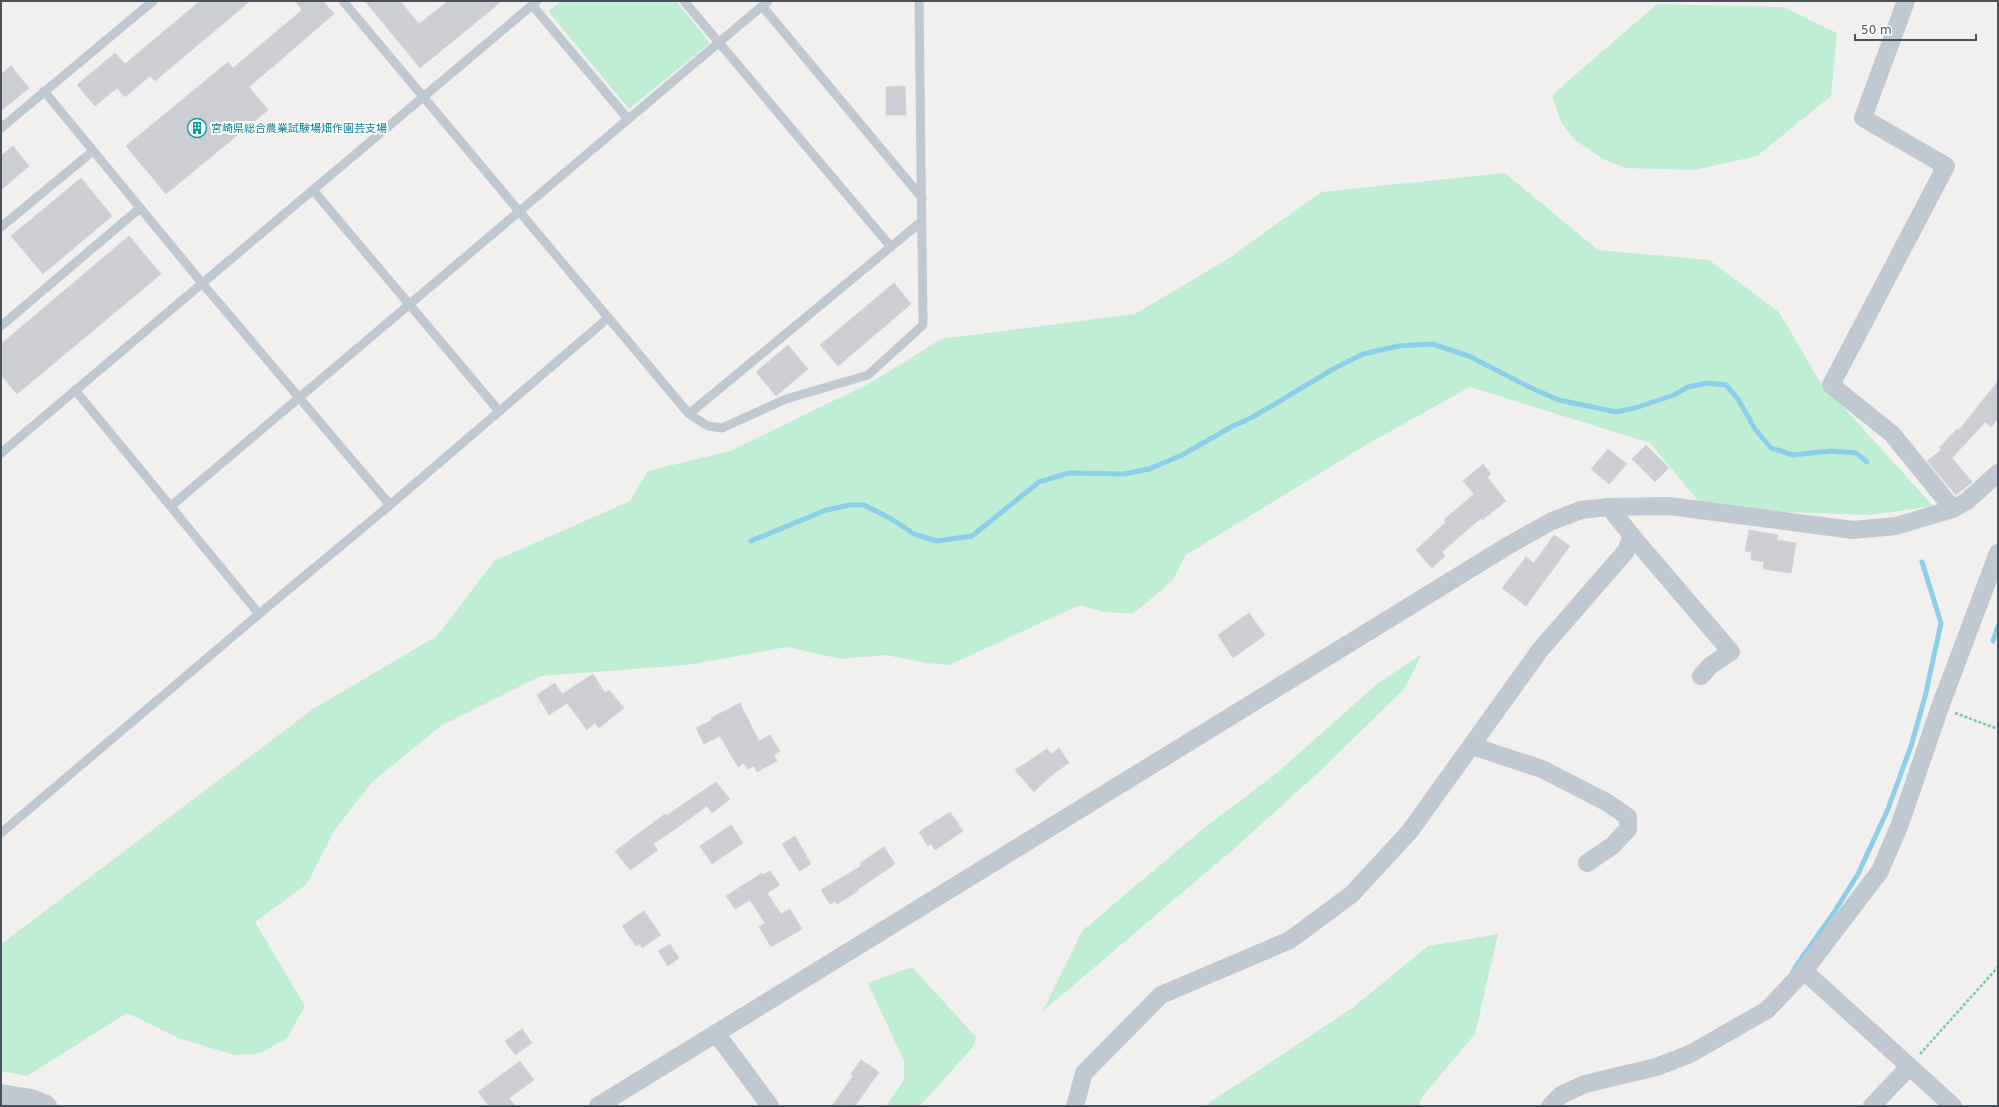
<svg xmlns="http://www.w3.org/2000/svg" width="1999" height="1107" viewBox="0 0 1999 1107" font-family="'DejaVu Sans','Noto Sans JP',sans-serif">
<rect width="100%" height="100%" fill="#f2efef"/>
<path fill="#bfeed5" d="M561,1H676L710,43L629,109L548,11Z
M1657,4L1783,7L1837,33L1831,96L1757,156L1695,170L1625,168L1603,159L1575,140L1561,122L1552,95Z
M1505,173L1598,250L1709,260L1779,312L1819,380L1933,506L1870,515L1705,509L1650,443L1470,387L1366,445L1186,555L1173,580L1133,614L1104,612L1080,605L949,665L926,663L886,655L841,659L787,647L687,665L541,676L441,726L372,782L334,831L307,884L255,922L305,1006L287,1038L261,1053L235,1055L181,1039L127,1013L27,1076L1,1071V944L313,709L437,636L494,561L630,501L648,471L730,451L872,382L941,339L1135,314L1226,260L1321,192Z
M1422,654L1404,689L1320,771L1236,847L1043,1011L1082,931L1204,828L1278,772L1377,684Z
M1498,934L1475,1034L1423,1096L1418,1106H1204L1351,1009L1428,946Z
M912,967L976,1037L973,1047L920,1106H886L904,1080V1061L868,983Z"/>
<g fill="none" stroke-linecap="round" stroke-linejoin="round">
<path stroke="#8dcfea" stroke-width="5" d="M751,541L826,510L850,505H864L890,518L914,534L937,541L972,536L1039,482L1069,473L1124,474L1149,469L1182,455L1233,426L1253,417L1335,368L1363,354L1399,346L1432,344L1469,356L1529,387L1559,400L1616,412L1635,408L1674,395L1688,387L1707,383L1726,385L1738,399L1755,429L1771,448L1793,455L1830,451L1856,453L1867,462
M1993,641L1998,626
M1792,974L1796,966L1833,914L1858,874L1888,809L1911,746L1925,697L1941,623L1922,562"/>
</g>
<path fill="#ccced4" stroke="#d3d5db" d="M200,1H250L155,81L150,76L125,97L117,88L95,106L77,85L115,53L125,64Z
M295,1H323L334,14L249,87L268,110L166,194L126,146L228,62L233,68L302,10Z
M365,1H400L419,24L448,1H502L420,68Z
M11,66L29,88L1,111V74Z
M905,86L906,115H886V87Z
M13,146L29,166L1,190V156Z
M81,178L112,216L43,274L11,236Z
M129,236L161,274L17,394L1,375V344Z
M894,283L911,304L838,366L820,345Z
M788,345L808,369L776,396L756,372Z
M1998,381V419L1991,427L1985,422L1952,458L1972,482L1956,495L1927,461L1941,450L1939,448L1957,429L1958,431Z
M1646,445L1669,468L1655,482L1632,459Z
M1608,449L1627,464L1609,484L1591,469Z
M1483,464L1491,474L1487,477L1506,501L1482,520L1481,518L1442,552L1445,556L1432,568L1416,550L1446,522L1444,520L1474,494L1463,481Z
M1749,530L1778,535L1777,540L1796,543L1791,573L1763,569L1764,562L1751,560L1752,552L1745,551Z
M1554,535L1570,546L1526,606L1502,588L1526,557L1534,563Z
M1249,613L1265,635L1233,658L1218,635Z
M593,674L605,693L609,690L624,708L599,728L595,723L587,730L567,703L549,715L537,695L555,683L562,694Z
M740,703L759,741L770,735L780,751L774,755L777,761L757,772L754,766L748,769L744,763L738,767L720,736L704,744L696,728L712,720L711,718Z
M1059,748L1069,763L1054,773L1034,792L1015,770L1047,749L1051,754Z
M716,782L730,799L712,813L707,806L678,827L653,844L658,850L630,870L615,851L665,814L666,816Z
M950,812L963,831L935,850L931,844L928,846L919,832Z
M731,825L743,843L712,864L700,846Z
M795,836L811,864L799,871L782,844Z
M884,847L895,864L857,890L858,891L837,904L835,901L830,904L821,890L861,866L860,863Z
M770,871L780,885L767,893L781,914L790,909L802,929L771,947L759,927L765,923L750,900L735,909L726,896L762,873L763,875Z
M644,911L661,935L642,948L640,944L636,946L622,926Z
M670,944L679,958L668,966L658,951Z
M522,1029L532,1043L515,1055L505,1041Z
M861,1060L879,1072L855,1106H832L853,1076L851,1074Z
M520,1061L534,1080L509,1098L515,1106H489L478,1092Z"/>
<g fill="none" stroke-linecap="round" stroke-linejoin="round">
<path stroke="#78cba9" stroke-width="2.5" stroke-dasharray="3 2" stroke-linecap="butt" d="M1955,713L1998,729
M1920,1054L1998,967"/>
<path stroke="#c0c8d1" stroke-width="9" d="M343,1L689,414L708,426L722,428L786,399L868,375L923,325L919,1
M684,1L891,247
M532,5L628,119
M762,6L922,198
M44,91L202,283L390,505
M1,128L153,1
M313,190L499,411
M1,227L93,151
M1,326L140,208
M75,390L259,614
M689,414L922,221
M1,453L537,1
M171,506L768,1
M1,833L259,614L390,505L608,318"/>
<path stroke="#c0c8d1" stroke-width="18" d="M1906,1L1863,118L1946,166L1831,385L1892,434L1953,509
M1632,536L1731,652L1711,665L1701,676
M1472,746L1542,769L1608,803L1628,817V829L1612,846L1587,863
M1804,971L1953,1106
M716,1033L770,1106
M598,1106L1509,545L1552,521L1581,510L1609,507L1669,506L1853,530L1896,526L1953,509L1967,501L1998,473
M1075,1106L1084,1073L1161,995L1290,940L1352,894L1410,831L1540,650L1626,551L1632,536L1609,507
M1550,1106L1561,1095L1585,1084L1656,1067L1690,1054L1767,1010L1804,971L1880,871L1900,824L1940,707L1998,553
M1872,1106L1909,1067"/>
<path stroke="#c0c8d1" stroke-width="22" d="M1,1095L31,1100L46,1106"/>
</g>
<defs>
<symbol id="building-ring" viewBox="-11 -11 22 22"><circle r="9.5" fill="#fff" stroke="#0f9aa8" stroke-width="1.5"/><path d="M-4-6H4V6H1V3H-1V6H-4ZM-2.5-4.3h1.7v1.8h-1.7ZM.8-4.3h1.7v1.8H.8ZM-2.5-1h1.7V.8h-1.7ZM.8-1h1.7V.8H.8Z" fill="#0f9aa8"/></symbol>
</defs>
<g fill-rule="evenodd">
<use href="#building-ring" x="186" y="117" width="22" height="22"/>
</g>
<g text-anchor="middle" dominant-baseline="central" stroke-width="4" stroke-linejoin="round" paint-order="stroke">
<g font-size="11" fill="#0d838f" stroke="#fff" text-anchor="start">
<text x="211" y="128">宮崎県総合農業試験場畑作園芸支場</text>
</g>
</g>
<rect width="1999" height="1107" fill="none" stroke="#48515c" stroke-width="4"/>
<path d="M1855 34v6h121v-6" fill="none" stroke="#48515c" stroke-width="2"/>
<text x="1861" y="34" font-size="12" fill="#48515c" stroke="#ffffff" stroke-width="3" paint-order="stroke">50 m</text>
</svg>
